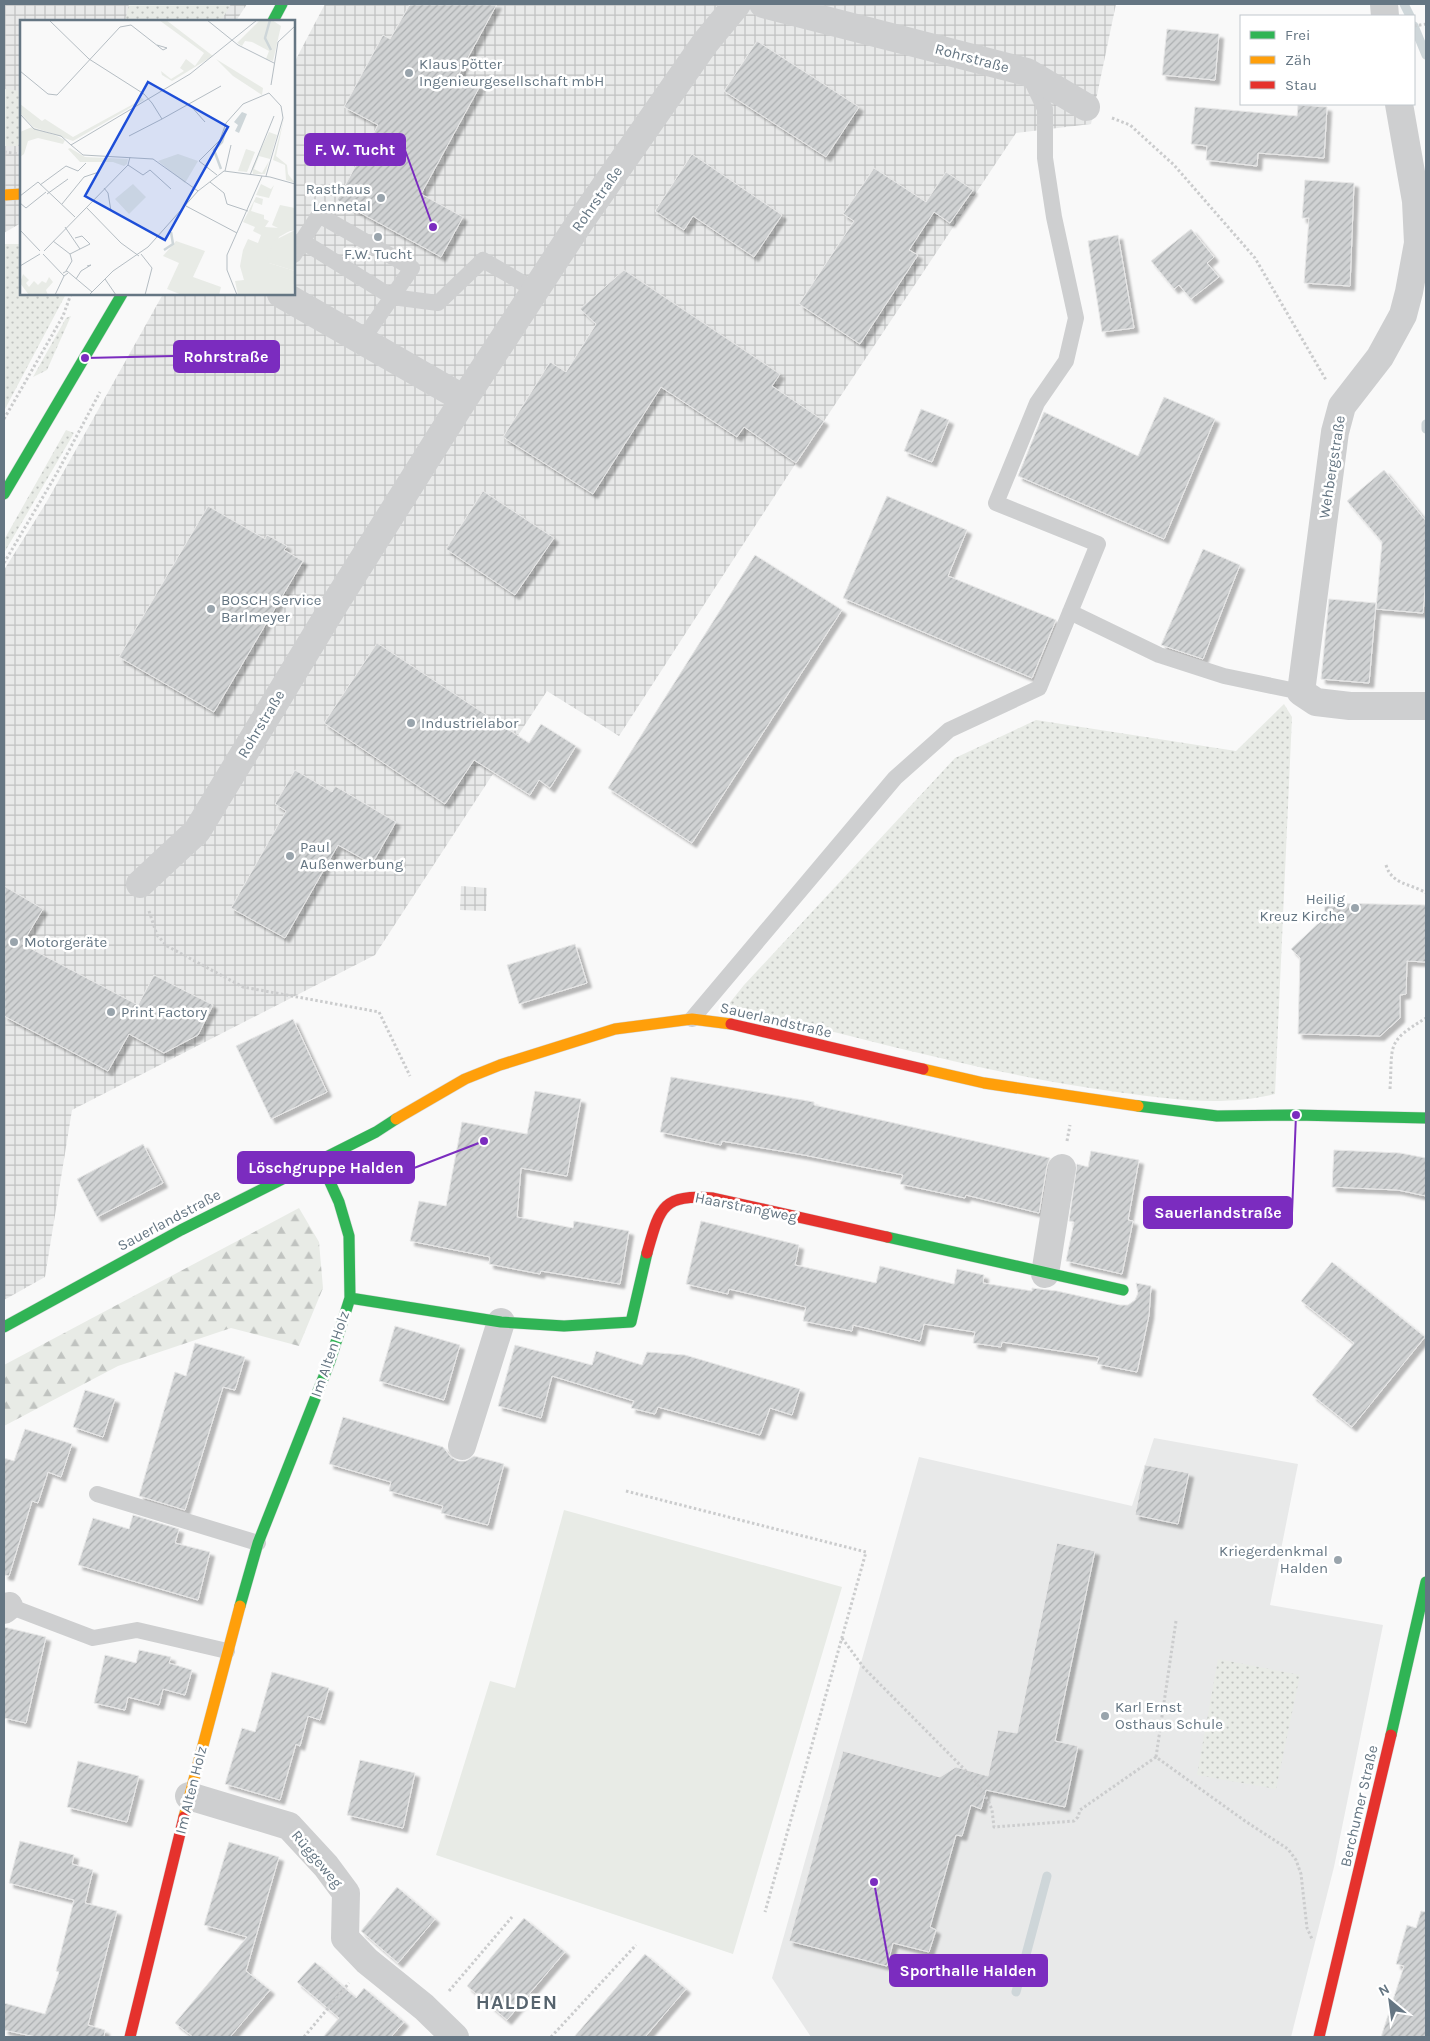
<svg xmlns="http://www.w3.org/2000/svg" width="1430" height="2041" viewBox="0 0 1430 2041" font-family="Karla,sans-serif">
<defs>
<pattern id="industrial-grid" width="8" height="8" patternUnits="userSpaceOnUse" patternTransform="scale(1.25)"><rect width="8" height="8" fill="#e8e9e9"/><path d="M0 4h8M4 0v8" fill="none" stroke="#c0c1c2"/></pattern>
<pattern id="green-dots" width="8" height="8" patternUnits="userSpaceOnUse" patternTransform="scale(1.25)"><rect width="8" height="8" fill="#e8ebe6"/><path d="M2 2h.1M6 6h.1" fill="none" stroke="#c0c3c0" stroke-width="1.8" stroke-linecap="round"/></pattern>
<pattern id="forest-firs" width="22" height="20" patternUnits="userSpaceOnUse" patternTransform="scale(1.25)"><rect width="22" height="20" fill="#e8ebe6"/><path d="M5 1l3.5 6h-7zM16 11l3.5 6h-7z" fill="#c0c3c0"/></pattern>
<pattern id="building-hatch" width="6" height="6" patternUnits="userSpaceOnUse" patternTransform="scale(1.25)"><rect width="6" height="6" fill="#d0d2d3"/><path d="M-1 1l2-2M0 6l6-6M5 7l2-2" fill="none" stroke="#acafb1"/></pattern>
<filter id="shadow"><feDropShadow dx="4.5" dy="4.5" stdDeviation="1" flood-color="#0004"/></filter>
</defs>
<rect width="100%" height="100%" fill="#f9f9f9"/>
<path fill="#e8e9e9" d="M1154,1438L1298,1464L1270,1605L1383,1625L1334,1867L1291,2037H811L772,1978L919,1457L1132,1506Z"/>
<path fill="url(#industrial-grid)" d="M4,4H247L236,21H21V223L4,233Z
M325,4H1116L1091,124L1016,133L796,463L619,736L547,691L375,955L72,1110L45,1277L4,1300V570L46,503L163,294H294V63Z
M461,886L487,888L486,911L460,910Z"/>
<path fill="url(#green-dots)" d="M129,4H231L221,21H125Z
M4,89L21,91V140L18,146H4Z
M4,244H21V294H66L4,411Z
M71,316L47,370L33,377L66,318Z
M66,430L74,433L4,553V540Z
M1284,704L1292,717L1275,1094C1223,1107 1169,1099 1117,1092C986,1074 857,1037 728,1005L744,985L955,758L1036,720L1236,751Z
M1218,1659L1300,1675L1276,1789L1197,1775Z"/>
<path fill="url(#forest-firs)" d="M299,1208L319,1242L323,1288L299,1346L231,1328L118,1366L4,1426V1365Z"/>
<path fill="#e8ebe6" d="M564,1510L842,1587L733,1954L436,1855L490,1681L515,1688Z"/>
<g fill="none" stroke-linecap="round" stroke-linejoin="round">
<path stroke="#ced6d9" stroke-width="9" d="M1404,4L1410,16
M1414,26L1426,55
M1426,424V429
M1016,1992L1047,1876"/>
</g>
<path fill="url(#building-hatch)" stroke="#e8e8e8" filter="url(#shadow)" d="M410,4H497L459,74L480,86L421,194L463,217L441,257L337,200L378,125L344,107L383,35L390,39Z
M1167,29L1219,34L1215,80L1162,75Z
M757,41L859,107L826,157L724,91Z
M1298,105L1327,107L1324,158L1258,153L1257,166L1206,160L1207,146L1191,144L1195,107L1297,116Z
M692,154L782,215L754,257L693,216L684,230L655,211Z
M874,168L926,202L946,172L973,190L950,223L934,212L909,250L918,255L860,344L799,304L854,221L843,214Z
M1305,180L1354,183L1350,286L1304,283L1309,218H1302Z
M1191,229L1214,257L1207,263L1219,277L1191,299L1179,285L1174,289L1151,261Z
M1118,235L1134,328L1102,332L1088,241Z
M624,270L780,374L772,386L824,421L796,463L744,427L737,437L661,387L593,494L503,437L550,362L566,372L596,324L580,309Z
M1164,397L1215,419L1164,539L1018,476L1044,412L1138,456Z
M921,409L949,420L932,462L904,451Z
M1384,470L1426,521V579L1423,613L1376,609L1382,542L1347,501Z
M483,491L554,538L515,595L446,549Z
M887,496L967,530L948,576L1056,620L1032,678L843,598Z
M208,506L265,539L267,535L287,546L284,550L303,561L214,712L119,657Z
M1203,549L1240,565L1203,659L1161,645Z
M755,555L842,610L692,843L608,788Z
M1329,599L1376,603L1369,683L1321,679Z
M377,643L529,743L541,724L576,746L550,788L539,780L530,795L474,760L445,804L324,723Z
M295,770L332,792L335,786L396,822L372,864L338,845L285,938L231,908L286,811L275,804Z
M4,886L43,909L22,944L138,1005L154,975L213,1005L198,1035L164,1053L129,1034L108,1071L4,1016Z
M1325,903L1426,905V962L1407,961L1406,994L1400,995V1018L1380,1036L1298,1034L1300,958L1291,949L1324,918Z
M575,944L587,983L519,1004L507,965Z
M293,1019L327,1092L271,1119L236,1046Z
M671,1077L814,1102V1105L1050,1158L1047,1166L1039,1213L966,1195L965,1198L900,1184L903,1175L804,1155L722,1141L721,1145L660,1132Z
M535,1091L581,1099L567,1176L521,1168L517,1217L573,1228L574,1221L629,1231L620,1284L541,1271L540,1274L489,1264L490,1257L410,1241L419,1201L446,1206L462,1122L527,1134Z
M143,1144L163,1183L97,1217L77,1179Z
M1334,1150L1400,1153L1426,1158V1196L1398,1190L1332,1187Z
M1091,1151L1139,1160L1128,1220L1133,1221L1122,1274L1066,1261L1074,1222L1069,1221L1077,1164L1088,1167Z
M701,1221L799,1245L795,1265L876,1283L880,1266L954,1284L957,1269L984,1275L983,1283L1032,1291V1288L1057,1291L1120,1305H1128L1135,1300L1138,1293L1136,1283L1151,1286L1149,1315L1137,1372L1097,1364L1099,1357L1002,1342L1001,1347L973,1343L975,1332L924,1324L920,1341L853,1325L852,1331L803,1321L806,1307L729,1289L728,1294L686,1284Z
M1332,1262L1425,1337L1352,1427L1312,1395L1354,1343L1301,1301Z
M395,1326L460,1345L444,1400L379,1381Z
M195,1343L245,1357L235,1390L223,1387L185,1510L139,1496L175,1372L186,1376Z
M515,1345L592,1365L596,1351L642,1365L647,1352L685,1355L800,1389L792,1415L770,1408L760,1435L658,1407L655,1414L631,1408L634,1401L552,1376L541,1418L498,1406Z
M85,1390L115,1399L103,1437L73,1427Z
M343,1417L443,1447L451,1457L458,1461H466L474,1456L504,1464L488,1525L441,1513L443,1506L389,1491L391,1482L329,1464Z
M25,1429L72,1444L61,1477L48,1472L38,1503L32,1501L9,1576L4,1575V1458L14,1461Z
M1145,1465L1189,1473L1178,1524L1135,1515Z
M133,1515L179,1529L175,1543L210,1552L198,1600L78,1565L93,1518L129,1529Z
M1057,1543L1095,1551L1055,1741L1078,1746L1065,1807L986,1790L981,1809L971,1805L962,1836L956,1835L930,1927L936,1930L929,1952L893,1943L887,1966L789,1941L843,1751L940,1777L956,1767L988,1776L998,1730L1017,1733Z
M4,1627L46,1637L26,1723L4,1718Z
M139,1650L171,1657L169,1663L192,1670L185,1695L163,1689L159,1705L128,1697L125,1710L94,1703L105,1655L136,1663Z
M272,1672L329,1688L320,1720L308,1716L300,1746L296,1744L280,1800L225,1784L242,1728L255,1732Z
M360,1760L415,1773L403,1828L347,1815Z
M78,1761L139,1776L127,1822L67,1807Z
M20,1841L74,1855L72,1864L93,1870L85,1903L117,1911L88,2025L105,2030L104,2037H36L4,2030V2003L45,2014L59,1972L56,1971L74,1900L9,1883Z
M229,1842L279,1857L246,1971L270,1990L230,2037H193L175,2023L247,1937L204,1925Z
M397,1887L435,1919L398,1963L361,1931Z
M1421,1911L1426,1912V2037H1381L1404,1966L1396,1964L1407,1925L1416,1928Z
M524,1918L565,1952L507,2020L467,1986Z
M645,1954L686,1989L645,2037H574Z
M315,1962L356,1998L364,1988L404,2022L391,2037H323L339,2018L297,1982Z"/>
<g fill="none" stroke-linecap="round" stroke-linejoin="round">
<defs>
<path id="fast" d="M273,21L282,4
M4,494L122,294
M1138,1106L1217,1116L1296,1115L1426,1118
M887,1237L1123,1290
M350,1298L501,1322L564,1326L631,1322L647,1253
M4,1327L181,1230L376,1132L396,1119
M240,1606L258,1543L330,1361L350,1298L349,1236L339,1202L320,1160
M1391,1735L1426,1582"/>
<path id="slow" d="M4,195L21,194
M923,1069L984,1083L1138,1106
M396,1119L465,1079L500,1065L615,1029L692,1019L731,1024
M184,1817L240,1606"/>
<path id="jam" d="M731,1024L923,1069
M647,1253C660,1207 662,1194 713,1198L887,1237
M130,2037L184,1817
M1319,2037L1391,1735"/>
</defs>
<use href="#fast" stroke="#d5d6d7" stroke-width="12"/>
<use href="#slow" stroke="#d5d6d7" stroke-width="12"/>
<use href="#jam" stroke="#d5d6d7" stroke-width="12"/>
<path stroke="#cbcccd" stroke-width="3" stroke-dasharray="2.5 2.5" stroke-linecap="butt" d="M1414,26L1426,24
M1112,118L1130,125L1174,165L1255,258L1326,380
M4,152L21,154
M4,419L63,316L71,294
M4,563L57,473L100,392
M1386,865C1392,885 1410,883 1426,893
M149,911L157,935L167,946L243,987L379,1012L410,1076
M1390,1089C1393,1044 1385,1043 1426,1018
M1067,1141L1070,1125
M626,1491L866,1552L765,1912
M1176,1621L1156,1757L1245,1821L1288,1849L1296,1860L1301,1874L1307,1928L1312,1939
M842,1638L864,1668L973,1778L988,1800L992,1810L994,1827L1074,1821L1078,1817L1080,1810L1156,1757
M449,1991L512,1917
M304,2037L349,1983
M551,2037L636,1945"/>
<path stroke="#cecfd0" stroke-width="16" d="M302,241L319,215L412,268L363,339
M294,255L302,241L392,297L438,303L483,260L535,290
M1070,612L1159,655L1224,676L1301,692
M692,1019L895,778L949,730L1039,688L1098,544L996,503L1037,403L1066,361L1076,318L1054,217L1045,158V109L1029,75
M97,1494L258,1543
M9,1606L93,1638L137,1630L227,1651"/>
<path stroke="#cecfd0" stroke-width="28" d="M763,4L1027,72L1086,107
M1384,4L1385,16
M1399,104L1416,201L1418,243L1409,292L1403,315L1380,357L1342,406L1335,432L1301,692L1316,702L1350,706H1426
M464,399L580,222L705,43L737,4
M140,884L197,831L336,602L464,399L281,294
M1045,1274L1062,1168
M462,1446L501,1322
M4,1610L9,1606
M189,1796L289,1826L326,1866L346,1893L345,1938L367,1961L424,2007L455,2037"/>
<use href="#fast" stroke="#30b455" stroke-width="11"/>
<use href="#slow" stroke="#ff9f0a" stroke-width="11"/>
<use href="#jam" stroke="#e5322d" stroke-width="11"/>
</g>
<g fill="#99a4ac" stroke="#fff" stroke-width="2">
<circle cx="409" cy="73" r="5"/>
<circle cx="381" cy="198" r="5"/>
<circle cx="378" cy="237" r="5"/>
<circle cx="211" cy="609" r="5"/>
<circle cx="411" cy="723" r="5"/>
<circle cx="290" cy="856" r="5"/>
<circle cx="1355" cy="908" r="5"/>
<circle cx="14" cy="942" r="5"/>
<circle cx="111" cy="1012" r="5"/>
<circle cx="1338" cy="1560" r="5"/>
<circle cx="1105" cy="1716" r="5"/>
</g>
<g text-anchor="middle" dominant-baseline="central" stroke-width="5" stroke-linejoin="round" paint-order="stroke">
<g font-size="15" fill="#657683" stroke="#fff">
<text transform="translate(972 58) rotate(15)">Rohrstraße</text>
<text transform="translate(597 199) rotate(-55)">Rohrstraße</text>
<text transform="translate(1332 467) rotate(-81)">Wehbergstraße</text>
<text transform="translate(261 724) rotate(-59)">Rohrstraße</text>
<text transform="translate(776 1020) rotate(13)">Sauerlandstraße</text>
<text transform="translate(746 1207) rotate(11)">Haarstrangweg</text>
<text transform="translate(169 1220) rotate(-28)">Sauerlandstraße</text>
<text transform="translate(330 1354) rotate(-71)">Im Alten Holz</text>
<text transform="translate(191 1790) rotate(-76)">Im Alten Holz</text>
<text transform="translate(1359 1806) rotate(-77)">Berchumer Straße</text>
<text transform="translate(317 1859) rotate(50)">Rüggeweg</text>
</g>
<g font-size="15" fill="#657683" stroke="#fff" text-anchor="start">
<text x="419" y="64">Klaus Pötter<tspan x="419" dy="17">Ingenieurgesellschaft mbH</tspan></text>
<text x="371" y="189" text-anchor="end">Rasthaus<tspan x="371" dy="17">Lennetal</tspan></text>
<text x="378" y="254" text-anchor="middle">F.W. Tucht</text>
<text x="221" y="600">BOSCH Service<tspan x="221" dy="17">Barlmeyer</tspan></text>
<text x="421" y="723">Industrielabor</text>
<text x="300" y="847">Paul<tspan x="300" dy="17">Außenwerbung</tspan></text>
<text x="1345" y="899" text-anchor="end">Heilig<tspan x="1345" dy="17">Kreuz Kirche</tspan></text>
<text x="24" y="942">Motorgeräte</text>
<text x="121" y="1012">Print Factory</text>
<text x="1328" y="1551" text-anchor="end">Kriegerdenkmal<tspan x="1328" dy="17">Halden</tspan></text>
<text x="1115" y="1707">Karl Ernst<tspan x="1115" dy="17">Osthaus Schule</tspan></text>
</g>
<g font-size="20" font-weight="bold" letter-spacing="1" fill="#57646e" stroke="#fff">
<text x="517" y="2002">HALDEN</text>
</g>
</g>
<g transform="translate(20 20)">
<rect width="275" height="275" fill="#f9f9f9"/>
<path d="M240,0H252L261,6L253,41L246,39L249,31L232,22L225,21L222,26L217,23ZM196,39L243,68L242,75L213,56ZM120,76L124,80L53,121L13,107L0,93V84L22,101L25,99L53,117L117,82ZM264,98L256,136L267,145L268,154L275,163L266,160L265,145L253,140ZM249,112L257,115L250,139L239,136L234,149L242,153L249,141L245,154H233L232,148ZM226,129L235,132L227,152L218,151ZM158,134L178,141L165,163L138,141ZM241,164L251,169L254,165L249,178L236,175ZM236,177L243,179L242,185L234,182L231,191L244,195V199L249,201L245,207L273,209L259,217L249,243L275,251L273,275H218L215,261L224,260L220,246L223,230L228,219L238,223L241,215L233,211L235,207L223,202ZM3,254L9,260L6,263L9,267L14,261L18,265L22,261L26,263L29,257L33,262L26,270L28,275H9L0,263Z" fill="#e8ebe6"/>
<path d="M139,0H146L193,36L152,61L142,55L141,51L151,59L164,51L160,48L166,39L175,46L184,33ZM12,107L37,116L45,120L43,124L18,118L8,121L4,134L0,137V112ZM50,128L65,137L108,139L107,144L104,146L93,142H60L48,129ZM275,210V251L249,243L247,237L255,220Z" fill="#e8ebe6"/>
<path d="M156,221L185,231L173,257L201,267L199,275H162L147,269L159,243L143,236Z" fill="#e8ebe6"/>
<path d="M113,164L126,177L109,194L95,179ZM260,185L275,188V210L266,212L252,205Z" fill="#e8ebe6"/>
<path d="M222,92L227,94L219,113L215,111L218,105L214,102Z" fill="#ced6d9"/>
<path fill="none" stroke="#ced6d9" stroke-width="2.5" d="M250,0L245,18L251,30M201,149L194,130L202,122L206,108M144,230L153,224L151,212"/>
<path fill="none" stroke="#b5bdc3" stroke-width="1" d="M29,0L69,39L124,74L132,83L142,99L109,116M187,0L218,25L254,43M0,51L28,74L37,75L100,7L111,5L143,30L147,28L137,25M251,65L258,22L275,6M170,85L185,102M0,94L14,109L41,116L51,125M142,99L201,66M108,145L123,155L130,150L151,169M205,151L211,125M197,155L179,141L200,120L206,103L223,84L249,73L261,86L263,98L246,156M230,155L254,96M190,162L204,173L207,184L228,191M20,165L46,146L58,151L66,143M84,168L88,173L91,191M178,171L204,151L250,157L275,164M27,174L48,159M0,176L18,162L55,197M0,183L6,188L26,172M42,184L64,157L79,152M166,186L217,213M66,187L101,223L119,236M45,207L60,229L70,224L62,216L55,218M0,210L20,231M33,221L50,234L60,229M24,231L108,145L110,137M23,234L44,256L48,253M121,234L132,248L125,275M0,246L20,234M46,251L52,241L50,234M43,253L47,251L72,272M56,259L61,251L71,245L67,246M85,259L96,275M35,275L44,256M69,275L93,251L128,227L178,171L133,139L63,135L51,125L170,54L237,0M217,275L207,250V235L242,156"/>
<path fill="#1d4ed8" fill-opacity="0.15" stroke="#1d4ed8" stroke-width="2.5" d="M128,62L208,107L145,220L65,176Z"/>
<rect width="275" height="275" fill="none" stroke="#657683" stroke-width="2.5"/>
</g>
<path fill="none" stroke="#7b2cbf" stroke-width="2" d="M433 227L405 150M85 358L174 356M484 1141L414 1168M1296 1115L1292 1213M874 1882L890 1970"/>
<g fill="#7b2cbf" stroke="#fff" stroke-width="2">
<circle cx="433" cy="227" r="5"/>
<circle cx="85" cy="358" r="5"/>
<circle cx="484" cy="1141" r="5"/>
<circle cx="1296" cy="1115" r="5"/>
<circle cx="874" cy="1882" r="5"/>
</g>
<g fill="#7b2cbf" stroke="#7b2cbf" stroke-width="2">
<rect x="305" y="134" width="100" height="31" rx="5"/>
<rect x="174" y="341" width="105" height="31" rx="5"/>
<rect x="238" y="1152" width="176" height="31" rx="5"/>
<rect x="1144" y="1197" width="148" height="31" rx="5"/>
<rect x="890" y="1955" width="157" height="31" rx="5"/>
</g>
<g font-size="16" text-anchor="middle" font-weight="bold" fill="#fff">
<text x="355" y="155">F. W. Tucht</text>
<text x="226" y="362">Rohrstraße</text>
<text x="326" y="1173">Löschgruppe Halden</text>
<text x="1218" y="1218">Sauerlandstraße</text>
<text x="968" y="1976">Sporthalle Halden</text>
</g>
<rect width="1430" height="2041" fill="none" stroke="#657683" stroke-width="10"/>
<rect x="1240" y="15" width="175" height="90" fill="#ffffff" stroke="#c1c8cd"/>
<rect x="1250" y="31" width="25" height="8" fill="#30b455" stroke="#c1c8cd"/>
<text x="1285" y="40" font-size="15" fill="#657683">Frei</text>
<rect x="1250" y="56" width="25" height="8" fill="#ff9f0a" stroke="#c1c8cd"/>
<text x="1285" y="65" font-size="15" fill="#657683">Zäh</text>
<rect x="1250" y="81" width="25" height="8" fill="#e5322d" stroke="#c1c8cd"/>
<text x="1285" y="90" font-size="15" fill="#657683">Stau</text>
<g transform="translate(1390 2001) rotate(331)" stroke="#ffffff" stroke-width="4" paint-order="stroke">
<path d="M0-4L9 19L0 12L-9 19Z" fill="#657683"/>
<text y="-8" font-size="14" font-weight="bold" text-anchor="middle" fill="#657683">N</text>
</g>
</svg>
